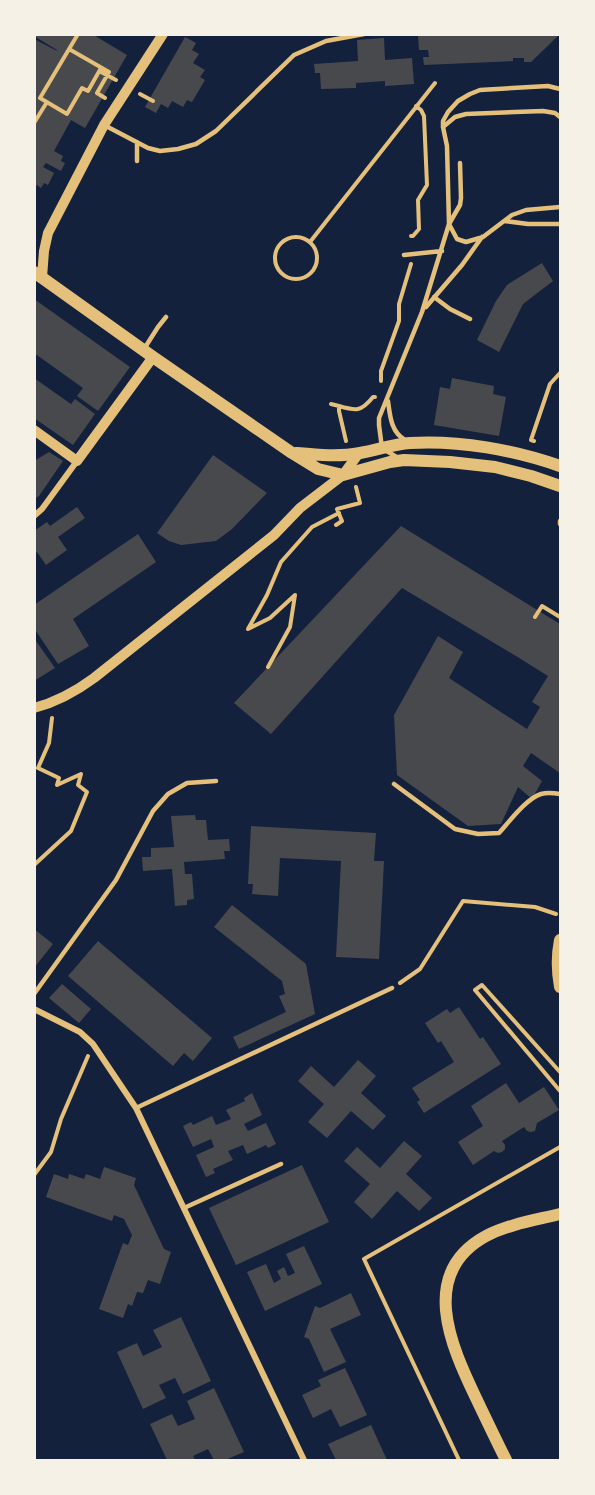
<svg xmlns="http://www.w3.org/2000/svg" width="595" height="1495" viewBox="0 0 595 1495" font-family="Raleway,sans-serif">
<rect width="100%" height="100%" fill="#14213d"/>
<path fill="#48494c" d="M34,34H92L127,55L85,128L71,120L54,151L63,156L61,161L65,163L61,171L46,163L43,167L54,173L48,185L44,183L41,188L37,185L34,190V39L57,51V50L34,36Z
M443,34H560L531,62H524V58H513V61L424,65L423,57H429L428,50H419L418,36Z
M185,37L196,43L192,50L199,54L193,63L205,70L200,77L205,80L192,102L187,100L183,107L172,101L168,108L161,104L156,113L145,107Z
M384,38L385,60L412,58L414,84L385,86V81L356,83V88L321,89L320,73H315L314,64L358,61L357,40Z
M542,263L553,281L523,304L499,352L477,340L496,301L507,285Z
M34,299L130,367L98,411L77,396L83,388L34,353Z
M34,378L71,404L75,399L95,414L73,445L34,418Z
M452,378L494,386L493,394L506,397L499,436L434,425L440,387L450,389Z
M49,452L63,461L39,496L34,499V461Z
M213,455L267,493L232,529L216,541L181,545L169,541L157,533Z
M77,507L85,518L58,537L67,550L46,565L37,552L34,554V531L47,522L50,526Z
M401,526L560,624V773L531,753L523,766L542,781L532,799L518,787L501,824L468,826L397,775L394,715L438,636L463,652L449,678L527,729L540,707L532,702L548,676L516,656L402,588L271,734L234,703Z
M138,534L156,562L73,619L89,646L58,664L34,628V605Z
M34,638L55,668L34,681Z
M195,815L196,820H206L208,840L229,839L230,851H224L225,859L184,862L185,874H192L194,899L187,900V905L175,906L172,869L143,871L142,857H151V848L174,847L171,816Z
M251,826L376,833L374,861H384L379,959L336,957L341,861L280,858L278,896L252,894L253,884H248Z
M232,905L306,964L315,1014L239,1049L233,1037L286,1012L279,996L285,994L282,981L214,927Z
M34,929L53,944L34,968Z
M98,941L212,1038L193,1061L184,1053L173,1066L68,976Z
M62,984L91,1009L79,1023L49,998Z
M459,1007L480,1039L483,1037L501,1064L424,1113L417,1102L420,1100L412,1088L454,1062L441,1041L438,1043L425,1023L447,1009L450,1013Z
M358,1060L376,1076L361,1093L386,1116L373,1130L351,1111L327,1138L308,1122L324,1104L298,1081L311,1066L334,1087Z
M506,1083L519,1103L544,1087L559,1110L537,1123L535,1131L531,1132L527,1131L524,1127L502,1141L505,1145V1149L502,1152L498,1153L494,1151L473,1165L458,1142L483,1126L471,1106Z
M252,1093L262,1115L244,1124L248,1131L266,1123L276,1144L268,1148L266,1145L247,1154L243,1145L228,1151L233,1160L213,1169L215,1173L206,1177L196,1155L214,1147L211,1139L193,1147L183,1126L191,1122L193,1125L212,1116L216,1125L231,1119L226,1110L245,1101L244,1098Z
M404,1141L422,1156L406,1174L432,1198L419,1211L397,1191L372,1219L354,1202L370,1184L344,1161L357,1147L380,1168Z
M302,1165L329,1222L236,1265L209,1208Z
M104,1167L136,1178L134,1185L164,1249L171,1252L160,1284L148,1280L143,1293L137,1292L132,1306L128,1304L123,1318L99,1309L123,1243L128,1245L132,1235L124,1219L114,1215L112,1221L46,1197L54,1174L68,1179L69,1174L84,1179L86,1174L100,1179Z
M304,1246L322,1284L265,1311L247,1272L266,1264L274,1283L281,1279L277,1271L284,1267L288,1276L295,1273L286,1254Z
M351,1293L361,1315L330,1329L346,1362L324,1372L309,1339L304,1337L315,1306L320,1308Z
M181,1317L211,1381L183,1394L175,1378L159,1385L166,1398L143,1409L117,1352L137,1343L143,1356L162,1347L153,1330Z
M345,1368L367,1415L340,1427L331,1409L313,1418L302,1395L321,1386L318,1380Z
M214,1388L244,1452L225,1460H214L208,1449L193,1456L195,1460H167L150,1424L172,1414L178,1426L195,1419L187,1401Z
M371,1425L387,1460H336L328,1444Z"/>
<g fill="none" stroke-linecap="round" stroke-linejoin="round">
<path stroke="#e5c07b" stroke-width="4" d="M78,34L40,98L67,114L82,88L88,91L101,68
M69,49L109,72L97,93L105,98
M101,72L116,80
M140,94L153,101
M34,123L47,102
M411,236H413L419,229L418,200L427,185L424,116L421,110L416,106
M275 258a21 21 0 1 1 42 0a21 21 0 1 1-42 0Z
M310,242L435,83
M381,381V371L399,321V304L411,264
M331,404L339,406V411L346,441
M339,406C356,411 361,412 373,397H375
M534,441L531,440L550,384L560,373
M336,525L342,521L337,509L360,503L356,487
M535,617L542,606L560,617
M268,667L290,627L295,595L270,618L248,629L267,595L281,562L312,527L339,513
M34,865L71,831L87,792L78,785L81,774L57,785L59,778L38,768L49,743L52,718
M400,983L420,969L463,901L535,907L556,914
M560,1072L482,985L475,990L560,1091
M34,1175L51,1152L61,1119L88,1056
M459,1460L364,1259L560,1147"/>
<path stroke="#e5c07b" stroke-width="4.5" d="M560,89L548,86L480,90L470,94L458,101L448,112L443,121V127L447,146L449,224L457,239L466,242L483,237L512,215L526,210L560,207
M104,125L148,148L160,151L178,149L196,144L216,131L294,55L326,41L364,34
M443,127L455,117L466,114L543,111L555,113L560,117
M137,142V161
M505,221L528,224H560
M404,255L442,251
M434,297L450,309L470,319
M426,307L462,265L482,237
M144,349L158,327L166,317
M388,401C390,416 391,432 405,440
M398,458L382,448L379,425V418L422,312L449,224L460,205L461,198L460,163
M560,521V524
M394,784L455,829L478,834L499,833C509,822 527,798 541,794C548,792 554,793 560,794
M34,994L116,880L153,811L168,794L187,783L216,781
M136,1108L392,988
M184,1208L281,1164"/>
<path stroke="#e5c07b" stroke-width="6" d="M34,516L42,509L77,461
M34,1009L80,1032L93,1044L136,1108L304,1460"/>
<path stroke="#e5c07b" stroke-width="10" d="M42,277L44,251L48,233L104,125L163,34
M34,430L77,461L153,357
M34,708C57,702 75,692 94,678L274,535L300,508L343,475L359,453"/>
<path stroke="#e5c07b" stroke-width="12" d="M34,272L153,357L292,453L318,469L343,475L390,462L404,460L450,462L495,467L531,476L560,486
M296,453C318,455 339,457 360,453C377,450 394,444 410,443C459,440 515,450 560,466
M560,940C557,955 557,971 560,987
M506,1460C496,1440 486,1419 476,1398C451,1346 418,1273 486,1236C509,1224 536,1220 560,1214"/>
</g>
<rect width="595" height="1495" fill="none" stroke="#f6f1e7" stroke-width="72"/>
</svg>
